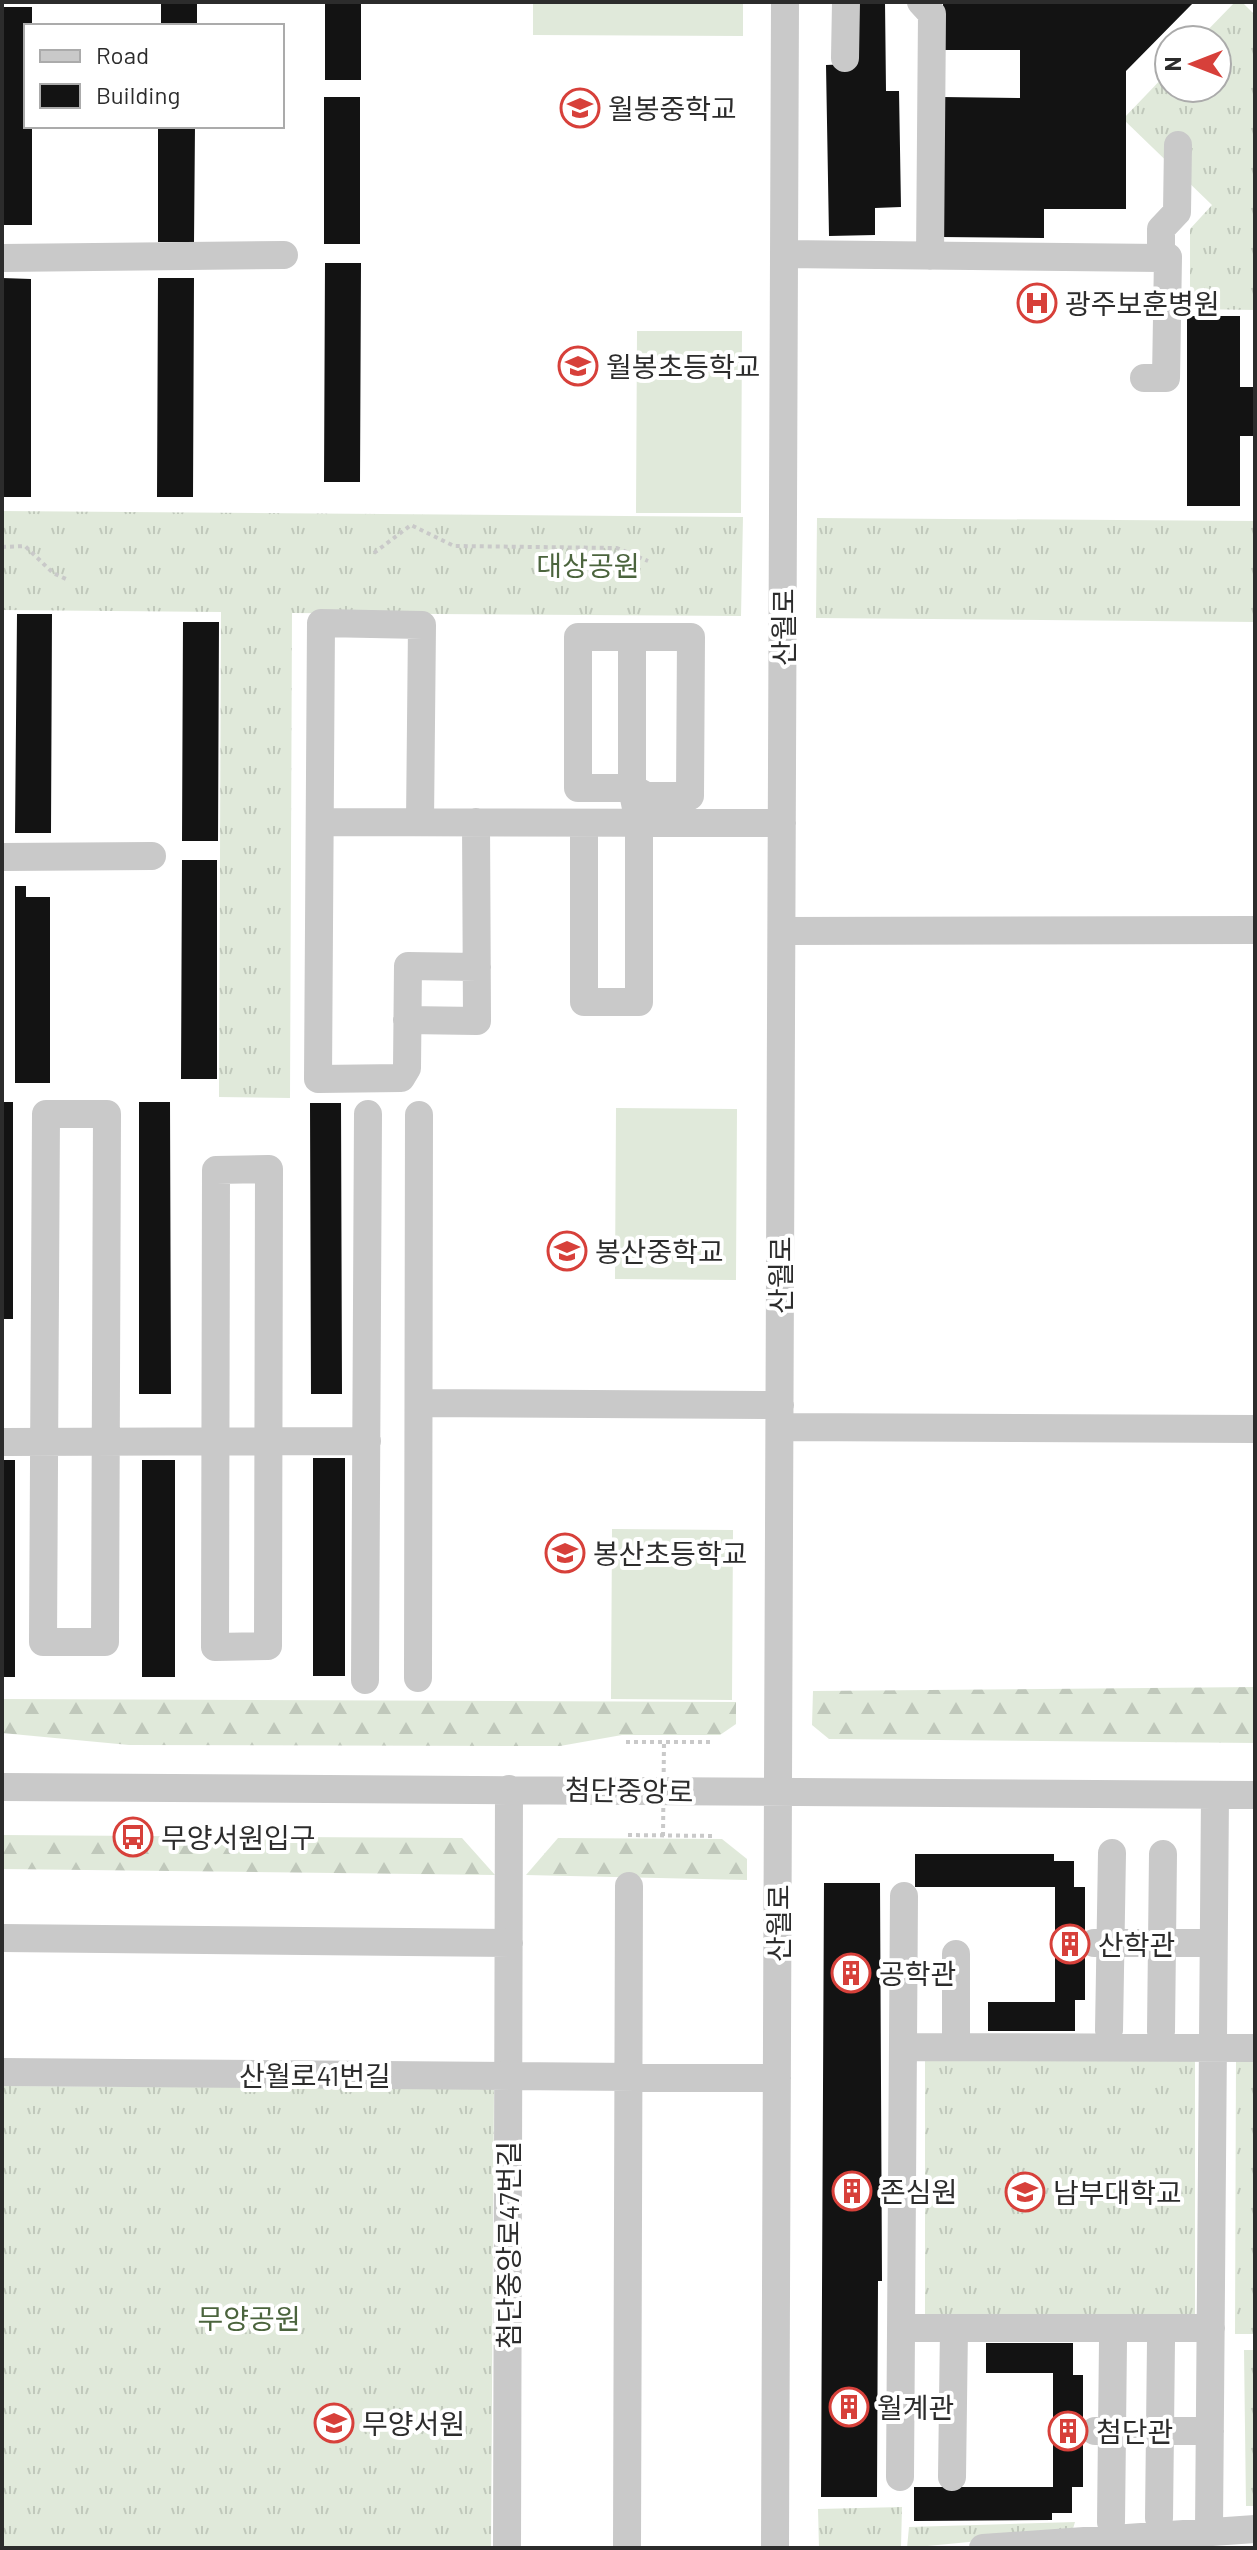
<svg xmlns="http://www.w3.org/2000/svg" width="1257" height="2550" viewBox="0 0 1257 2550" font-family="Barlow,'Noto Sans KR',sans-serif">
<defs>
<pattern id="grass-tufts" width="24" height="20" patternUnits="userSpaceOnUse" patternTransform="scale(2)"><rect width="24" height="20" fill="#e0e9da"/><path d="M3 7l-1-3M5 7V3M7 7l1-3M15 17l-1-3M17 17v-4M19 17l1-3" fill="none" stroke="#c0c8bb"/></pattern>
<pattern id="forest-firs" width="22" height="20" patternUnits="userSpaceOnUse" patternTransform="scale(2)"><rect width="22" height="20" fill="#e0e9da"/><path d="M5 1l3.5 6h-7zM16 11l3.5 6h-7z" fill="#c0c8bb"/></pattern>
</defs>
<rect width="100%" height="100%" fill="#fff"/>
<path fill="url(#grass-tufts)" d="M1235,2H1242L1255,15V310L1190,309V229L1212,205L1123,119L1169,71V88H1217V40H1198Z
M2,511L743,517L741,616L292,613L290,1098L219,1097L221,612L2,610Z
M817,518L1255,521V622L816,618Z
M925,2059L1195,2060V2319H925Z
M1236,2059H1255V2334H1235Z
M2,2086L494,2088L491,2548H2Z
M1255,2350V2506H1246L1244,2350Z
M902,2507L901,2547L819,2548L818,2509Z
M1075,2522L1072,2532L907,2548L909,2527Z"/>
<path fill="url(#forest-firs)" d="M1255,1687V1743L829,1739L812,1725L813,1691Z
M2,1699L736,1702V1724L720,1735H622L560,1746L129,1745L2,1733Z
M2,1835L462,1838L495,1875L2,1869Z
M558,1838L722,1839L747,1859V1880L526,1875Z"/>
<path fill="#e0e9da" d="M533,2H743V36L533,35Z
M637,331H742L741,513H636Z
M616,1108L737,1109L736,1280L615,1279Z
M612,1529L733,1530L732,1700L611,1699Z"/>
<path fill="#131313" d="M161,2H197V26H161Z
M325,2H361V80H325Z
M849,2H885L886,91H899L901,207L875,208V235L829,236L826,65L850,64Z
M943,2H1194L1126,71V209H1044V238L942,237V97L1020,98V50H943Z
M2,7H32V26H26V126H32V225H2Z
M324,97H360V244H324Z
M158,126H195L194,242H158Z
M325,263H361L360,482H324Z
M2,278L31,279V497H2Z
M158,278H194L193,497H157Z
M1187,316H1240V387H1255V436H1240V506H1187Z
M17,614H52L51,833H15Z
M183,622H219L218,841H182Z
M182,860H217V1079H181Z
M15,886H26V897H50V1083H15Z
M2,1102H13V1319H2Z
M139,1102H170L171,1394H139Z
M310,1103H341L342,1394H311Z
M313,1458H345V1676H313Z
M2,1460H15V1677H2Z
M142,1460H175V1677H142Z
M915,1854H1054V1861H1074V1887H1085V2000H1075V2031H988V2002H1055V1887H915Z
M824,1883H880L882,2281H878L877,2497H821Z
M986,2343H1073V2375H1083V2487H1072V2513H1052V2520L914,2521V2487H1053V2373H986Z"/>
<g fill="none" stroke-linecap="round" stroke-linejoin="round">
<path stroke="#c9c9c9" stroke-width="4" stroke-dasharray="4 4" stroke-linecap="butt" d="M2,547L25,546L53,573L66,579
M584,548L592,578
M374,553L411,525L454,546L617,548L648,561
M626,1742H714
M628,1835L716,1836"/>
<path stroke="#c9c9c9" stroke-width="28" d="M921,2L932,14L930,256
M845,58L846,2
M784,254L1161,258V229L1177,212L1178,145
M2,258L284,255
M1144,378H1166L1168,257L1161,258
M578,637H691L690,796H646L632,788H578Z
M320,822L782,823
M420,822L422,625L321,623L318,1079L401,1078L407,1068L408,966L477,967
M584,823V1002H639V823L632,788V637
M2,857L152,856
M782,931L1255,930
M407,1020L477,1021L476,822
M46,1114H107L105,1642H43Z
M269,1169L268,1646L215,1647L216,1170Z
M419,1403L780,1405
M780,1427L1255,1429
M2,1442L367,1441
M418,1678L419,1115
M365,1680L368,1114
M2,1787L1255,1795
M2,1938L509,1943
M1094,1943H1213
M1109,2030L1112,1853
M1161,2031L1163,1854
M903,2047L1255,2048
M956,2047V1954
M2,2072L777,2078
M902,2328H1211
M1095,2431H1210
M900,2477L904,1896
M952,2477L954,2328
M1159,2518L1161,2341
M1111,2522L1113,2341
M1209,2529L1215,1795
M507,2548L509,1789
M627,2548L629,1886
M775,2548L785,2
M983,2548L1255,2529"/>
<path stroke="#c9c9c9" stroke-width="4" stroke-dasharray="4 4" stroke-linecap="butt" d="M663,1836L664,1742"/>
</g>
<defs>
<symbol id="school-ring" viewBox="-11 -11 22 22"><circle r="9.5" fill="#fff" stroke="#d7403a" stroke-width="1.5"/><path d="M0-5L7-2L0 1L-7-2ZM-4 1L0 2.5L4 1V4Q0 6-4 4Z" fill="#d7403a"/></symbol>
<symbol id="hospital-ring" viewBox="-11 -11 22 22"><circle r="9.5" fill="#fff" stroke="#d7403a" stroke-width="1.5"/><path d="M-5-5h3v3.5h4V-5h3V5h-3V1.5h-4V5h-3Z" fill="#d7403a"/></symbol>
<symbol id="bus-ring" viewBox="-11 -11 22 22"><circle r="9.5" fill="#fff" stroke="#d7403a" stroke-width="1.5"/><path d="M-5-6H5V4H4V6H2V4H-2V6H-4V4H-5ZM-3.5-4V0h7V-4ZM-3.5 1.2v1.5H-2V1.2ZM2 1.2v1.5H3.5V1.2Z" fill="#d7403a"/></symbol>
<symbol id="building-ring" viewBox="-11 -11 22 22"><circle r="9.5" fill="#fff" stroke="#d7403a" stroke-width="1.5"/><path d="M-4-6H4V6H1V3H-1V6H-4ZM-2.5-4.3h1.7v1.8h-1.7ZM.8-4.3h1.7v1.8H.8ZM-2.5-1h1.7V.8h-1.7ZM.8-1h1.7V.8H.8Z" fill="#d7403a"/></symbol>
<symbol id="university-ring" viewBox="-11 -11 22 22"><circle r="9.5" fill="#fff" stroke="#d7403a" stroke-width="1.5"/><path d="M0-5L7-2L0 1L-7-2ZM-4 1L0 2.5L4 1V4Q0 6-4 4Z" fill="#d7403a"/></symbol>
</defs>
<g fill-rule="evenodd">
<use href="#school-ring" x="558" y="86" width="44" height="44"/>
<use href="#hospital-ring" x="1015" y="281" width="44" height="44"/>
<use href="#school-ring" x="556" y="344" width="44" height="44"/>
<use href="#school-ring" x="545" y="1229" width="44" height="44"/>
<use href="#school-ring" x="543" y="1531" width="44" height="44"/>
<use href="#bus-ring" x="111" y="1815" width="44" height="44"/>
<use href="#building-ring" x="1048" y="1922" width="44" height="44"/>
<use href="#building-ring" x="829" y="1951" width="44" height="44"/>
<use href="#building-ring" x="830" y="2169" width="44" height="44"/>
<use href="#university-ring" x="1003" y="2170" width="44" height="44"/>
<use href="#building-ring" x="827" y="2385" width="44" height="44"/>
<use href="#school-ring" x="312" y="2401" width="44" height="44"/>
<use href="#building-ring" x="1046" y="2409" width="44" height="44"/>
</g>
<g text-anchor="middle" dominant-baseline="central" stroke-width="8" stroke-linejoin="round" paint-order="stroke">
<g font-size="28" fill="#2c2c2c" stroke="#fff" text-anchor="start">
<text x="608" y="108">월봉중학교</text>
<text x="1065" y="303">광주보훈병원</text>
<text x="606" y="366">월봉초등학교</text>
<text x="595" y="1251">봉산중학교</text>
<text x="593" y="1553">봉산초등학교</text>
<text x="161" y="1837">무양서원입구</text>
<text x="1098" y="1944">산학관</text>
<text x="879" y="1973">공학관</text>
<text x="880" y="2191">존심원</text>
<text x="1053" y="2192">남부대학교</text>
<text x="877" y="2407">월계관</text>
<text x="362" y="2423">무양서원</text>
<text x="1096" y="2431">첨단관</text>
</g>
<g font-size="28" fill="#4b643d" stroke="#fff">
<text x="588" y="565">대상공원</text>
<text x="249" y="2318">무양공원</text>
</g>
<g font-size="28" fill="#2c2c2c" stroke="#fff">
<text transform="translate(783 627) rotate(-90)">산월로</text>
<text transform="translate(780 1275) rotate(-90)">산월로</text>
<text transform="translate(629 1790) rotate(1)">첨단중앙로</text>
<text transform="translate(778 1923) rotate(-90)">산월로</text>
<text x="315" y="2075">산월로41번길</text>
<text transform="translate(508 2245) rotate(-90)">첨단중앙로47번길</text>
</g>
</g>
<rect width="1257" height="2550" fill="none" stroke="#2c2c2c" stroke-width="8"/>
<rect x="24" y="24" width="260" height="104" fill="#ffffff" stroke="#ababab" stroke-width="2"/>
<rect x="40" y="50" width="40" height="12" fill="#c9c9c9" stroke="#ababab" stroke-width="2"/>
<text x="96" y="64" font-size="24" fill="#2c2c2c">Road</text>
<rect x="40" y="84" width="40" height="24" fill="#131313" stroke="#ababab" stroke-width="2"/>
<text x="96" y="104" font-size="24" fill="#2c2c2c">Building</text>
<g transform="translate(1193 64) rotate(270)"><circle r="38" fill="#ffffff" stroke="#ababab" stroke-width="2"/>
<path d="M0-6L14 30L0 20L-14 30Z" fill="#d7403a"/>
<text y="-12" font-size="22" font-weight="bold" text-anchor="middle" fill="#2c2c2c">N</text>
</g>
</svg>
